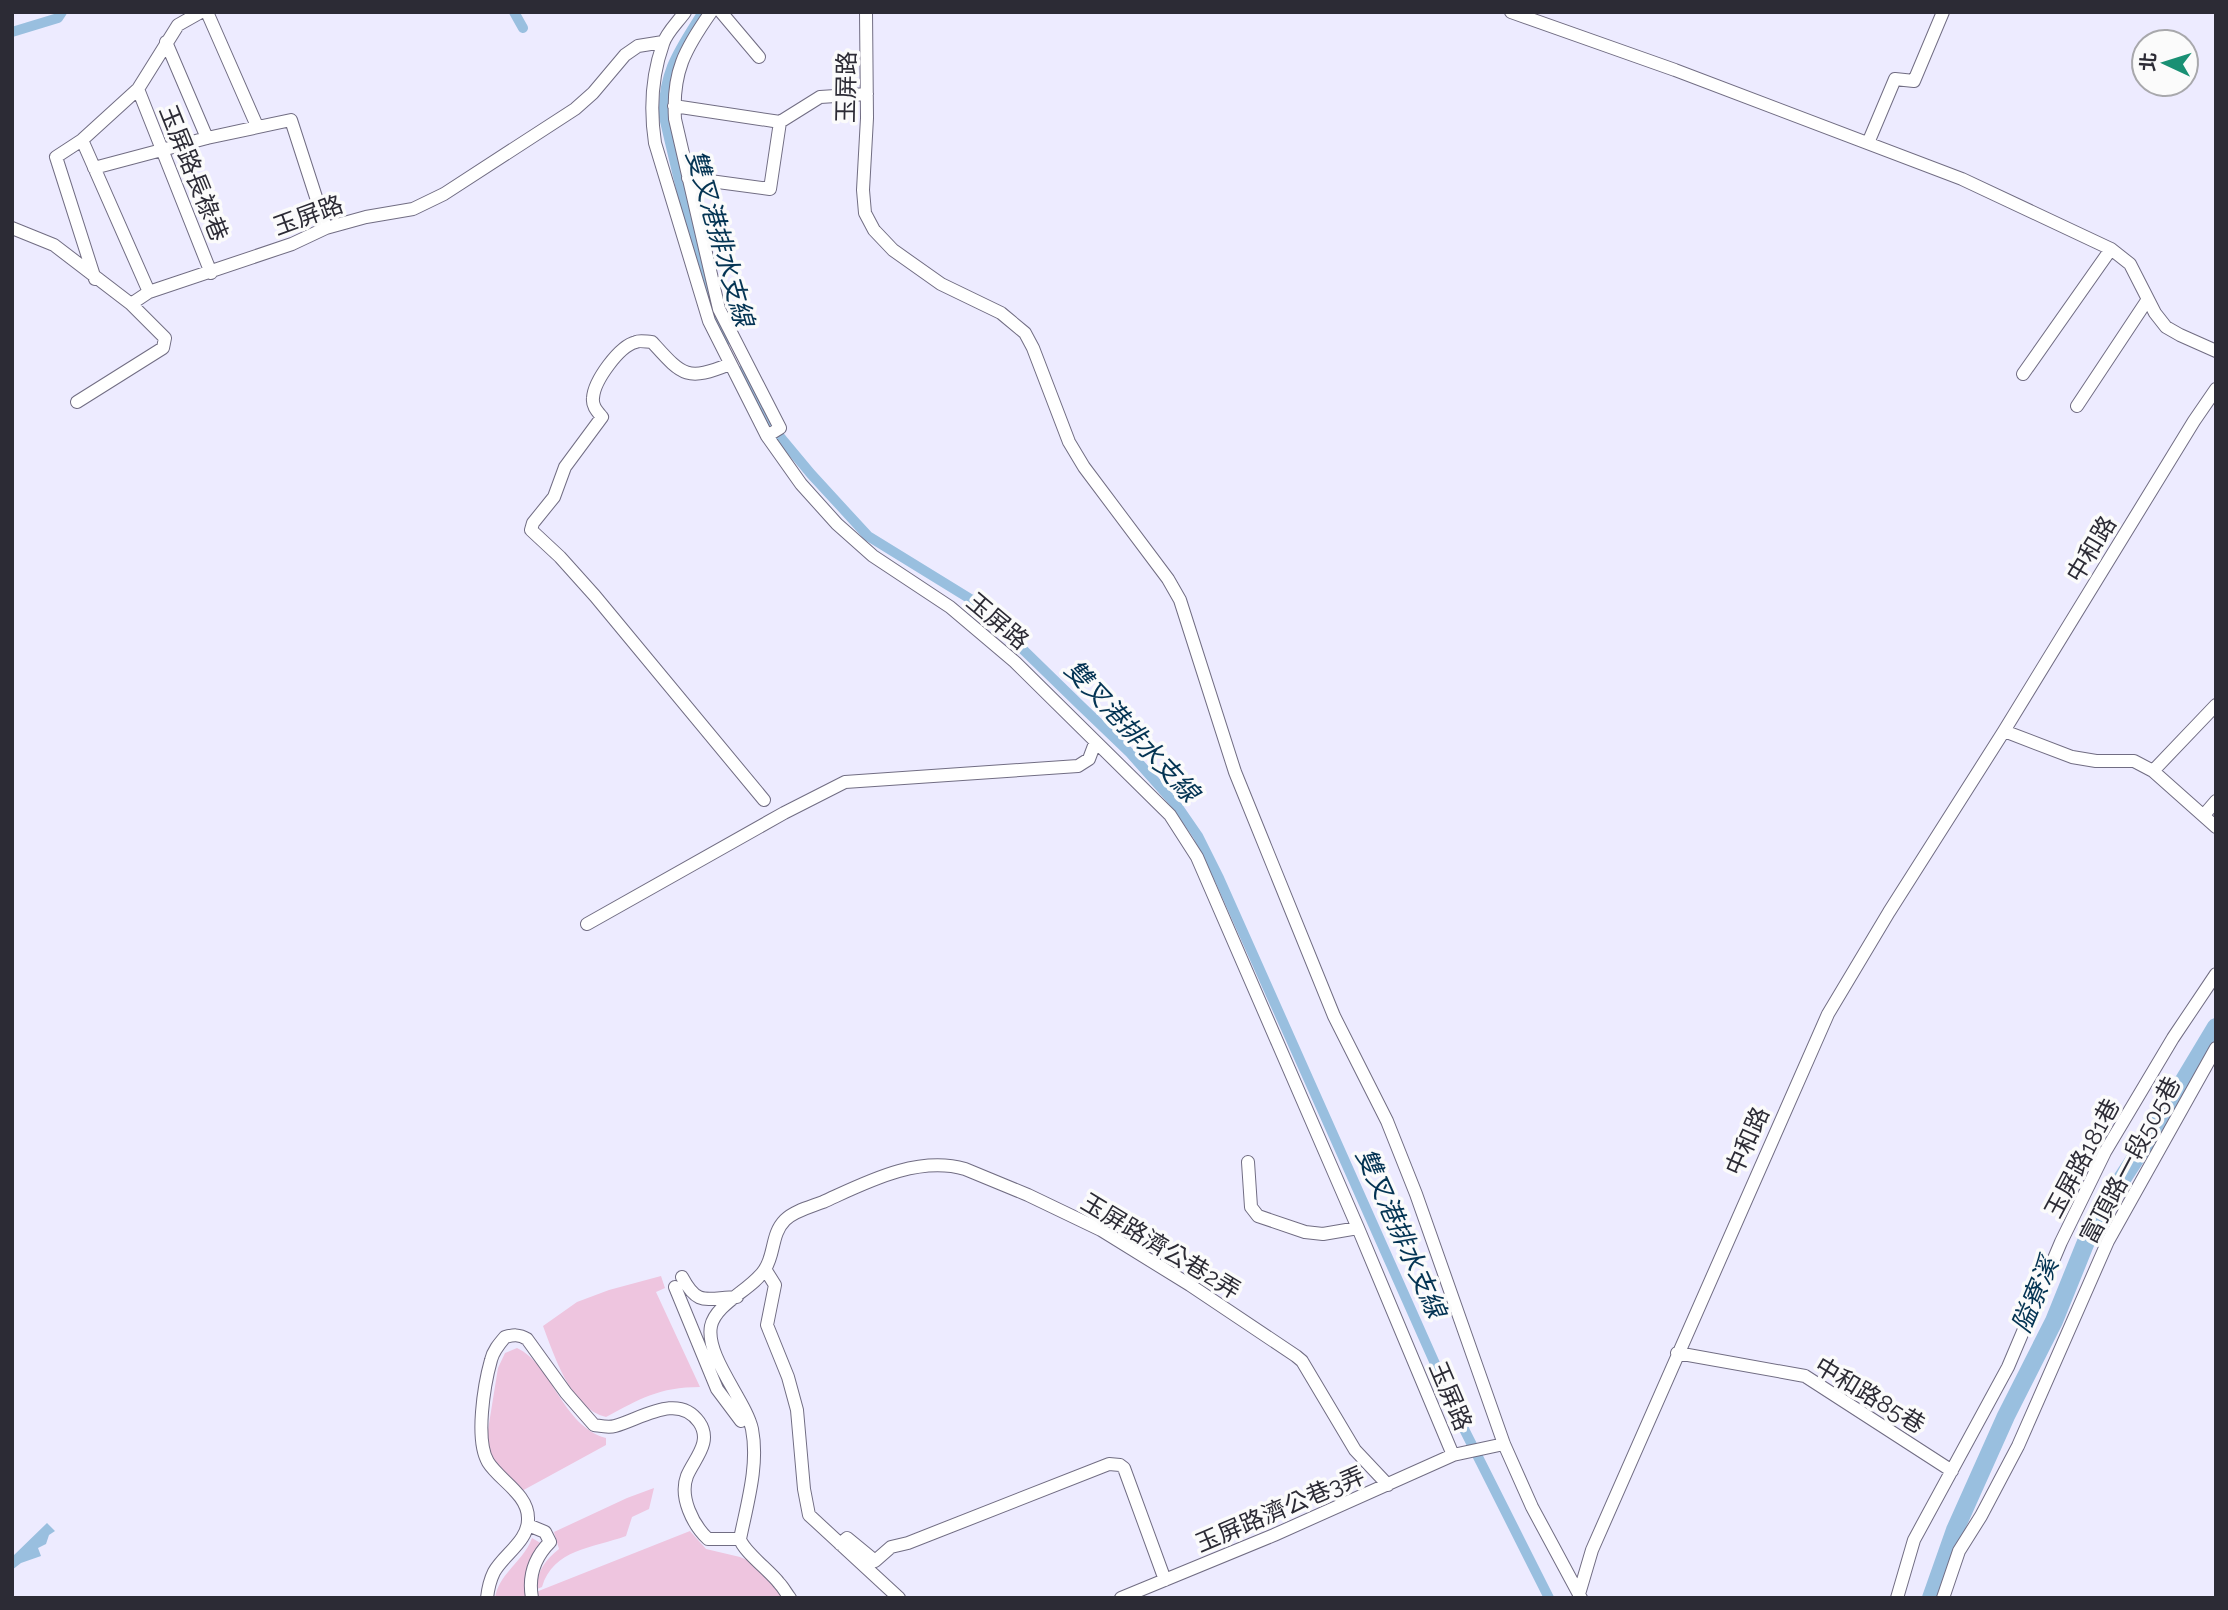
<svg xmlns="http://www.w3.org/2000/svg" width="2228" height="1610" viewBox="0 0 2228 1610" font-family="Raleway,'Noto Sans TC',sans-serif">
<rect width="100%" height="100%" fill="#edebff"/>
<path fill="#eec5df" d="M661,1276L665,1288L656,1292L700,1387C659,1387 640,1399 606,1417C571,1409 554,1355 543,1326L577,1302L609,1290Z
M517,1348C552,1364 562,1426 606,1438V1445L520,1492L490,1455L487,1436L498,1368L505,1353Z
M654,1488L649,1509L632,1517L626,1536C593,1548 553,1549 542,1587L537,1589C536,1572 546,1559 559,1549L554,1532L627,1498Z
M690,1531L706,1549L740,1557L752,1562L784,1598H538L536,1592Z
M532,1538L544,1545L529,1598H495C499,1573 524,1561 532,1538Z"/>
<path fill="#99bfdf" d="M47,1523L55,1531L49,1535L46,1544L38,1548L41,1556L21,1563L12,1570V1557Z"/>
<g fill="none" stroke-linecap="round" stroke-linejoin="round">
<path stroke="#99bfdf" stroke-width="10" d="M514,12L523,28
M703,12C680,49 662,72 664,117L698,261L725,341
M12,32L58,18L62,12
M740,371L771,426L811,474L868,536L972,600L1081,706L1130,753L1178,807L1198,836L1219,878L1465,1431L1549,1598"/>
<path stroke="#99bfdf" stroke-width="18" d="M1931,1598L1955,1530L2006,1416L2054,1321L2094,1222L2159,1122L2216,1027"/>
<defs>
<path id="minor" d="M207,12L257,126
M685,12C678,22 666,33 663,44C652,75 650,110 655,143L709,321L767,436L801,484L837,524L873,556L950,607L1015,662L1170,815L1197,857L1358,1228L1453,1455L1504,1444
M711,12C685,49 672,72 675,119L719,309L780,428L767,436
M721,12L759,57
M866,12L867,118L863,190L865,213L874,230L893,250L941,284L1001,313L1025,333L1033,348L1069,442L1084,467L1168,579L1180,600L1235,772L1334,1016L1387,1121L1416,1194L1504,1444L1532,1507L1581,1598
M1511,12L1675,70L1962,179L2111,249L2130,264L2155,313L2166,327L2180,335L2216,351
M166,42L207,138
M138,89L211,273
M674,106L780,122
M82,140L149,292
M1868,143L1895,79L1914,81L1943,12
M94,168L207,138L291,120L326,228
M688,178L770,189L780,122L820,97L867,94
M12,228L54,245L131,304L165,338L163,348L77,402
M95,279L56,157L82,140L138,89L178,25L201,12
M131,304L149,292L292,244L326,228L366,217L413,209L444,194L575,109L593,93L625,55L638,46L663,42
M730,364C686,382 682,375 652,342C647,342 640,340 636,342C619,346 594,381 593,398C592,406 597,411 602,417L565,467L554,497L533,523L531,530L560,557L595,596L764,800
M2023,374L2111,249
M2077,406L2148,299
M2004,731L2072,757L2096,761H2134L2153,771L2216,827
M2153,771L2216,705
M2204,815L2216,801
M587,924L784,813L845,782L1078,766L1089,759L1095,743
M1248,1162L1251,1207L1258,1216L1305,1232L1323,1234L1358,1228
M765,1269L775,1285L767,1325L788,1377L797,1410L804,1489L809,1515L899,1598
M682,1277C698,1307 706,1298 737,1297
M675,1287L717,1389L741,1421
M1677,1353L1805,1376L1952,1471
M528,1525L545,1532L550,1542C535,1557 528,1576 532,1598
M840,1544L847,1538L875,1561L891,1547L908,1543L1109,1464L1120,1465L1124,1468L1165,1580
M1579,1594L1592,1550L1828,1014L1889,912L2004,731L2194,421L2216,389
M487,1598C488,1589 490,1580 494,1572C504,1554 529,1541 528,1518C528,1494 499,1480 488,1462C475,1440 484,1385 491,1360C493,1351 499,1344 505,1337C513,1335 519,1334 527,1339L566,1393L594,1425C601,1426 608,1428 615,1426C641,1419 678,1392 699,1422C713,1442 694,1459 687,1476C679,1497 693,1525 708,1539H740
M790,1598C786,1593 783,1587 779,1583C770,1571 743,1551 740,1539C747,1504 759,1465 752,1429C746,1401 705,1356 711,1326C716,1303 753,1289 765,1269C775,1254 771,1234 785,1220C794,1211 810,1207 823,1202C865,1183 917,1155 965,1169L1028,1195L1101,1230L1190,1285L1296,1356L1302,1361L1355,1450L1388,1485
M1121,1598L1274,1535L1453,1455
M1897,1598L1914,1540L2008,1367L2061,1242L2105,1152L2173,1038L2216,974
M1943,1598L1959,1551L1981,1516L2018,1446L2108,1241L2216,1048"/>
</defs>
<use href="#minor" stroke="#716d83" stroke-width="14"/>
<use href="#minor" stroke="#fff" stroke-width="12"/>
</g>
<g text-anchor="middle" dominant-baseline="central" stroke-width="7" stroke-linejoin="round" paint-order="stroke">
<g font-size="24" fill="#2c2b35" stroke="#fbfbfb">
<text transform="translate(846 87) rotate(-89)">玉屏路</text>
<text transform="translate(194 173) rotate(68)">玉屏路長祿巷</text>
<text transform="translate(308 215) rotate(-20)">玉屏路</text>
<text transform="translate(2091 549) rotate(-59)">中和路</text>
<text transform="translate(998 621) rotate(40)">玉屏路</text>
<text transform="translate(1747 1141) rotate(-66)">中和路</text>
<text transform="translate(2082 1158) rotate(-62)">玉屏路181巷</text>
<text transform="translate(2130 1160) rotate(-62)">富頂路一段505巷</text>
<text transform="translate(1161 1246) rotate(31)">玉屏路濟公巷2弄</text>
<text transform="translate(1870 1395) rotate(31)">中和路85巷</text>
<text transform="translate(1451 1396) rotate(67)">玉屏路</text>
<text transform="translate(1280 1509) rotate(-23)">玉屏路濟公巷3弄</text>
</g>
<g font-size="26" font-style="italic" fill="#043453" stroke="#fbfbfb">
<text transform="translate(720 238) rotate(74)">雙叉港排水支線</text>
<text transform="translate(1132 731) rotate(47)">雙叉港排水支線</text>
<text transform="translate(1401 1233) rotate(66)">雙叉港排水支線</text>
<text transform="translate(2035 1295) rotate(-67)">隘寮溪</text>
</g>
</g>
<rect width="2228" height="1610" fill="none" stroke="#2c2b35" stroke-width="28"/>
<g transform="translate(2165 63) rotate(274)"><circle r="33" fill="#fbfbfb" stroke="#a8a8ac" stroke-width="2"/>
<path d="M0-5L12 26L0 18L-12 26Z" fill="#199074"/>
<text y="-10" font-size="19" font-weight="bold" text-anchor="middle" fill="#2c2b35">北</text>
</g>
</svg>
